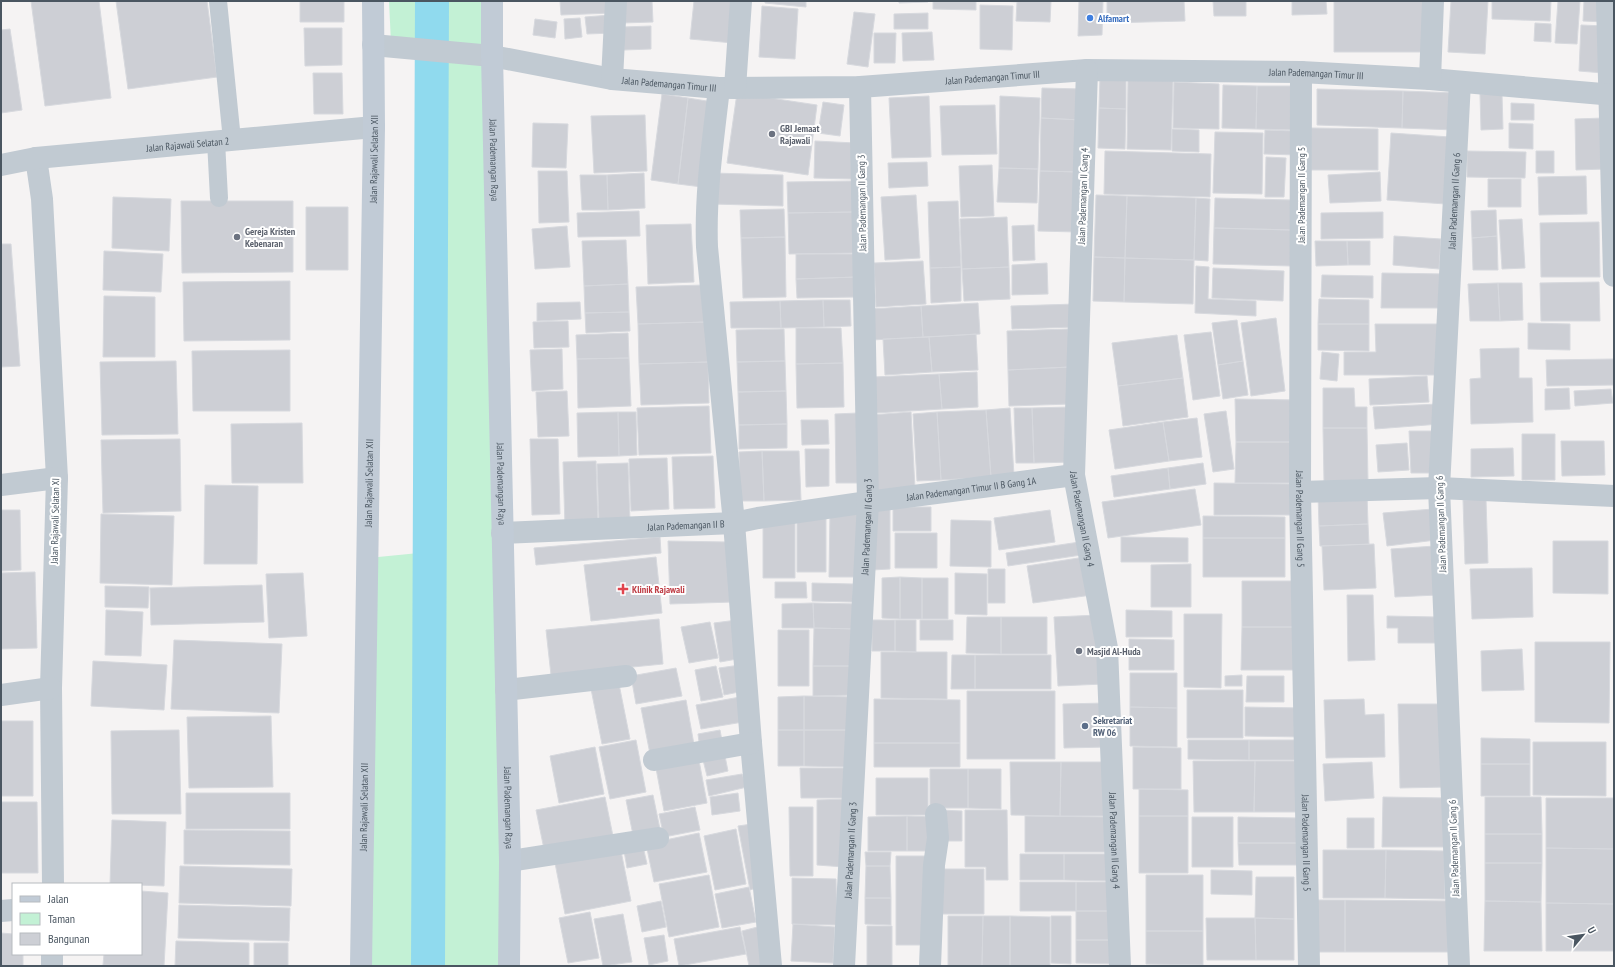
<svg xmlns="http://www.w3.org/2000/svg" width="1615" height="967" viewBox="0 0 1615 967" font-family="'PT Sans Narrow',sans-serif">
<rect width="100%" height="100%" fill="#f5f3f3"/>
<path fill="#c3f1d5" d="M389,1H431V54L492,56L509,966H361L368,558L429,552L431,54L391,43Z
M438,1H488L487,49L438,46Z"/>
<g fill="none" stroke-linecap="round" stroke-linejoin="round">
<path stroke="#90daee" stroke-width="34" d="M428,966L432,1"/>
</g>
<path fill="#cdcfd5" stroke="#d7d9de" d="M31,1H99L111,98L45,106Z
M116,1H207L217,77L128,89Z
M300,1H344V22H300Z
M560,1H610V13L561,15Z
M622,1H652L653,22L622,23Z
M694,1H737L733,43L690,39Z
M765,1H806V7L765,3Z
M899,1H928V2L899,3Z
M933,1H976V10L933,9Z
M1001,1H1051L1050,22L1016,21L1017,2Z
M1079,1H1103L1102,35L1078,36Z
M1107,1H1184L1185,21L1107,23Z
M1213,1H1246V16H1214Z
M1292,1H1326L1327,14L1292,15Z
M1334,1H1431L1426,52H1334Z
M1451,1H1488L1485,54L1448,52Z
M1492,1H1551L1550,21L1492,19Z
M1558,1H1580L1577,44L1555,43Z
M1584,1H1605V22L1583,21Z
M980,5L1013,6L1012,50L980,49Z
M762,6L798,9L795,59L759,57Z
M854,12L875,14L868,67L847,64Z
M928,13V29H894V14Z
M611,15L612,33L587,34L585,17Z
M580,18L582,37L565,39L564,19Z
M535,19L557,22L555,38L533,35Z
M1535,23L1551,24V42L1534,41Z
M1581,25L1605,26L1603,73L1579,71Z
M651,26V49L624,50L623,27Z
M304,28H342V65L305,66Z
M10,29L22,110L1,113V30Z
M932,32L934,60L903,61L902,33Z
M874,33H896L895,63H874Z
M313,73H342L343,114H314Z
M1100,77L1126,78V109L1099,108Z
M1128,79L1173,81L1171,150L1127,149Z
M1174,82L1219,84V129L1173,128Z
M1223,85L1257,86L1256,129L1222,128Z
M1257,86H1296L1295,130L1256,129Z
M1042,88L1082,89L1081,120L1041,118Z
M1317,89L1403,91L1402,128L1317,125Z
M1403,91L1456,93L1455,130L1402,128Z
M737,93L817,105L808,175L727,163Z
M662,94L688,98L678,184L651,180Z
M1480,94H1502L1503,129L1481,130Z
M929,96L931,157L892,158L889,98Z
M1000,96L1040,98L1038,169L999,168Z
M688,98L713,102L702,187L678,184Z
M823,102L844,105L840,136L818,133Z
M1511,103L1534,104V120H1511Z
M995,105L997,154L942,155L940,106Z
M1099,108L1126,109L1125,149L1098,148Z
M645,115L647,171L594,173L591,116Z
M1041,118L1081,120L1079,172L1040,171Z
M1604,118L1605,169L1576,170L1575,119Z
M533,123L568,124L566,168L532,167Z
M1509,123L1533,124V149L1509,148Z
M1311,128L1378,129V170H1311Z
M1172,129L1199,130V152L1172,151Z
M1265,130L1297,131V155L1264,154Z
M1215,132L1263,133L1262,194L1213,193Z
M1391,133L1450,137L1446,204L1387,200Z
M815,141L855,143L853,179L814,178Z
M1105,151L1211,154L1210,197L1104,194Z
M1467,151L1526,152L1525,178L1467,177Z
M1536,151H1554V173H1536Z
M1266,157L1286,158L1284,197H1265Z
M927,162L928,186L889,188L888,163Z
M992,165L994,216L961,217L959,166Z
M999,168L1038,169L1037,203L997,202Z
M538,171H567L569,222L539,223Z
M1040,171L1079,172L1077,232L1038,231Z
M1380,172L1381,201L1330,203L1328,175Z
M644,173L645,208L608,210L607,175Z
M713,173L783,175V206L713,204Z
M580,175H607L608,210H582Z
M1586,176L1587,214L1539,215L1538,177Z
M1488,179H1521V207H1488Z
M854,181V212L788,213L787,182Z
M916,195L920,258L885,260L881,197Z
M1096,195L1127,196L1125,258L1094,257Z
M1127,196L1196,198L1194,260L1125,258Z
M113,197L171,199L169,251L112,248Z
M1196,198L1210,199L1208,261L1194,260Z
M1215,198L1292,200V230L1214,228Z
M181,201H293V272L182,273Z
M958,201L961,267L930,268L928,202Z
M306,207H348V270H306Z
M784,209L785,237L741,238L740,210Z
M1496,210L1497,236L1472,238L1471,211Z
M639,211L640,236L578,237L577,213Z
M854,212L855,253L789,254L788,213Z
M1383,212V238L1321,239V213Z
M1007,217L1009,267L962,269L960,219Z
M1522,219L1525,268L1502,269L1499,220Z
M1599,222L1600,277H1541L1540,223Z
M691,224L694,282L648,284L646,225Z
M1034,225L1035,260L1013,261L1012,226Z
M567,226L570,267L535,269L532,229Z
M1214,228L1292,230L1291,266L1213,264Z
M1394,236L1441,239L1439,269L1393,265Z
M1497,236L1498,270H1473L1472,238Z
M785,237L786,297L743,298L741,238Z
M626,240L628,284L584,286L582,241Z
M1315,241H1347L1348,265L1316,266Z
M1347,241H1370V265H1348Z
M1,244H11L20,366L1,367Z
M104,251L163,254L161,292L103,290Z
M796,254H856L857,277L796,279Z
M1094,257L1125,258L1124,302L1093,301Z
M1125,258L1194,260L1193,304L1124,302Z
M923,261L926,304L876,307L874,263Z
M1047,263L1048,294L1012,295V265Z
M1196,266L1209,267L1208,299L1256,301V316L1195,313Z
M961,267V301L931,303L930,268Z
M1009,267L1010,299L964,301L962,269Z
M1213,268L1284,271L1283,301L1212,298Z
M1382,273L1446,274V308H1381Z
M1322,275L1373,276V298L1321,297Z
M857,277V297L797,298L796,279Z
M290,281V340L184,341L183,282Z
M1599,282L1600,321H1541L1540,283Z
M1498,283L1500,321H1470L1468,284Z
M1498,283H1522L1523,320L1500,321Z
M628,284L629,312L585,313L584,286Z
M705,285L706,322L638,324L636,287Z
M104,296L155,297V357H103Z
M1319,299L1369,300V324H1318Z
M823,300H850L851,326L824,327Z
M823,300L824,327L781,328L780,301Z
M780,301L781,328H731L730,302Z
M580,302L581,319L537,321V303Z
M978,303L980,334L923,337L921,306Z
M1076,304L1077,327L1012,329L1011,306Z
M921,306L923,337L872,340L870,309Z
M629,312L630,331L586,333L585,313Z
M1276,318L1285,391L1251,396L1241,323Z
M1237,320L1243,361L1218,365L1212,323Z
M568,321L569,347L534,348L533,322Z
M706,322L708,362L639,364L638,324Z
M1528,323L1570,324V350L1528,349Z
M1318,324H1369V351L1318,350Z
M1375,324H1438L1439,375H1344V352H1376Z
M796,328H841L843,363L796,364Z
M784,329L785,361L737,362L736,330Z
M1068,329L1070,367L1008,370L1007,331Z
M1211,332L1220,396L1193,400L1184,335Z
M628,333L629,358L577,359L576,335Z
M976,334L978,370L932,372L929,337Z
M1177,335L1183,378L1118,386L1112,343Z
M929,337L932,372L885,375L883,339Z
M1519,348V378H1532L1533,422L1471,424L1470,379L1481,378L1480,349Z
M562,349L563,389L532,391L530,350Z
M290,350V411H193L192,351Z
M1322,352L1339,354L1337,381L1320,379Z
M629,358L631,406L578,408L577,359Z
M1614,359V385L1547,386L1546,360Z
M176,361L178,434L102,435L100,362Z
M785,361L786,391L738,392L737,362Z
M1243,361L1248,395L1223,399L1218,365Z
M708,362L709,403L641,405L639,364Z
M843,363L844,407L797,408L796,364Z
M1070,367L1071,404L1009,406L1008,370Z
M977,372L978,407L942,409L939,374Z
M939,374L942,409L876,413L873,377Z
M1427,376L1429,402L1370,405L1369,379Z
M1183,378L1188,417L1123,426L1118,386Z
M1323,388H1354L1355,407H1367V428H1323Z
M1569,388L1570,409L1545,410V389Z
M1611,389L1613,403L1575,406L1574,391Z
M567,391L569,436L538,437L536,392Z
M786,391L787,424L739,425L738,392Z
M1235,399L1299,400V442H1236Z
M1439,404L1440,424L1375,429L1373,407Z
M709,406L711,453L639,455L637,408Z
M1071,407L1073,462L1034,463L1032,408Z
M1010,408L1014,476L991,477L986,410Z
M1014,408H1032L1034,463H1016Z
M986,410L991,477L941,480L937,412Z
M1226,411L1234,469L1213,472L1204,414Z
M618,412L619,456L578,457L577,413Z
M618,412H636L637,455L619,456Z
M911,412L915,489L875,491L871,415Z
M937,412L941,480L917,481L913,414Z
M858,413L859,483H836L835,414Z
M1197,418L1202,457L1169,461L1163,422Z
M801,420H828L829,444L802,445Z
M1163,422L1169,461L1115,469L1109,430Z
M302,423L303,483H232L231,424Z
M787,424V448L739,449V425Z
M1323,428H1367L1368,482L1324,481Z
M1409,431H1439L1436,473H1411Z
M1522,434H1555V480H1522Z
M180,439L181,511L103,513L101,440Z
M530,439H558L560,514L532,515Z
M1561,441H1604L1605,475L1562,476Z
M1236,442H1299L1300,483H1235Z
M1407,443L1409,470L1378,472L1376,445Z
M1513,448L1514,476L1471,477V449Z
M805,449H829V486L806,487Z
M762,451H799L801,500L764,501Z
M762,451L764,501H740L739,452Z
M713,456L715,508L674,509L672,457Z
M667,458L669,509L631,511L629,459Z
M596,461L598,525L565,527L563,462Z
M628,463L630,521L599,522L597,464Z
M1203,463L1206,484L1170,489L1168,468Z
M1168,468L1170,489L1114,497L1111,476Z
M1214,483L1295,484L1296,515H1214Z
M205,485L258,486L257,564H204Z
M1195,489L1201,525L1108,538L1102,502Z
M1367,493L1368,524L1319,526L1318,495Z
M1486,499L1488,563L1465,564L1463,500Z
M893,507H931V531H893Z
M872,509H890V569L872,570Z
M1433,509L1436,540L1387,546L1383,513Z
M1,510H20L21,570L1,571Z
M1050,510L1055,542L999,550L994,518Z
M830,512H859V577H829Z
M101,514L174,516L172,585L100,583Z
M1203,516L1285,517V538H1203Z
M797,518H826V572H797Z
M951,520L991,521V567L950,566Z
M763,522H795V578H763Z
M1368,524L1369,544L1320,546L1319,526Z
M895,533H937V568H895Z
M660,537L661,553L536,565L534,548Z
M1121,537L1188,538V562H1121Z
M1203,538H1285V577H1203Z
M668,541L727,542L733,602L670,604Z
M1086,541L1088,554L1008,566L1006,553Z
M1553,541H1608V594L1553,593Z
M1374,544L1376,588L1324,590L1322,546Z
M1435,546L1437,595L1395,597L1391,549Z
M656,557L662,613L591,621L584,565Z
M1085,557L1092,595L1033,603L1027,566Z
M1191,564V607H1151V565Z
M1532,568L1533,617L1472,619L1470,569Z
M988,569H1005V603H988Z
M35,572L37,648L1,649V573Z
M303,573L307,636L269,638L266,574Z
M955,573L987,574V615L955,614Z
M900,577L922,578V619H900Z
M900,577V619L882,618V578Z
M922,578H948V619H922Z
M1242,581H1296V627H1242Z
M775,582H806L807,598H775Z
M812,583L853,584V602L812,601Z
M262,585L264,622L151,625L150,588Z
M105,586L149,587L148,608L105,607Z
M1347,595H1373L1375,660L1348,661Z
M813,603L814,628H782V604Z
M813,603L859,604L857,629L814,628Z
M106,610L143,612L141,656L105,655Z
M1126,610L1172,611V637H1126Z
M1184,614H1222L1221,688L1184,687Z
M1099,615L1103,684L1058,686L1054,617Z
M1387,616L1436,617V643H1398V628H1387Z
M967,617H1001V654L966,653Z
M1001,617H1047V654H1001Z
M659,619L663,664L551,675L546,630Z
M737,620L743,658L720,662L714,623Z
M872,620H895V651H872Z
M895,620H916V652L895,651Z
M920,620H953V640H920Z
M710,622L718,658L689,663L681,627Z
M1242,627H1296V670H1241Z
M814,628L857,629L854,666H813Z
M778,630H809V686H778Z
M1129,639L1174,640V670H1129Z
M174,640L282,644L279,713L171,709Z
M1535,642H1610L1609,723L1535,722Z
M1522,649L1524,690L1482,691L1481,651Z
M881,652H947V699L881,698Z
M952,655H975V689H951Z
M975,655H1051V689H975Z
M93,661L167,665L164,710L91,706Z
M740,665L744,691L724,695L719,668Z
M716,666L723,697L701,701L695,670Z
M813,666H854V695L813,696Z
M676,668L682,696L636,704L631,676Z
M1130,673H1177V708L1130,707Z
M1242,675V686H1225V676Z
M1247,676H1284V702H1246Z
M619,684L630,739L602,744L591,689Z
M1187,690H1243V738H1187Z
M967,691H1055V759H967Z
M804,696V730H778V697Z
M804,696L855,697L852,730H804Z
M740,697L743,722L701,729L696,705Z
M874,699L960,700V743H874Z
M1364,699L1365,715L1384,714L1385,757L1326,758L1324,700Z
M686,700L695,750L651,759L641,708Z
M1106,703L1107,747L1064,748L1063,704Z
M1398,704H1445L1447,787L1400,788Z
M1130,707L1177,708V747L1130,746Z
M1245,707L1304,708L1303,737L1245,736Z
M271,716L273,787L189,788L187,717Z
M1,721H33V796H1Z
M179,730L181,814H112L111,731Z
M720,730L723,746L700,750L698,734Z
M778,730H804V766H778Z
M804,730H852L849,767L804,766Z
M1481,738L1530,739V764H1481Z
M636,740L646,792L610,799L599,747Z
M1188,740H1249V760L1188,759Z
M1249,740H1303V760H1249Z
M1533,742H1606V796L1533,795Z
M874,743H960V767H874Z
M595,747L604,794L559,803L550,756Z
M1133,747L1181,748V789H1133Z
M724,751L728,771L707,776L702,756Z
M698,755L707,803L664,811L655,763Z
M1193,761H1255L1254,812H1194Z
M1255,761H1303L1304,812H1254Z
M1010,762H1061L1060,816L1011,815Z
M1061,762H1110L1113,816H1060Z
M1372,762L1374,798L1325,801L1323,764Z
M1481,764H1530V796H1481Z
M800,768H849V798H801Z
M930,769H968V808H930Z
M968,769H1001V809L968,808Z
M742,774L747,787L709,796L706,780Z
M876,778H928V815H876Z
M1139,789L1188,790V816H1139Z
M186,793H290V829H186Z
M738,793L740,811L712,815L710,797Z
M653,795L661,834L634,840L626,800Z
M605,797L614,841L545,854L536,810Z
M1383,797L1446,798L1447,847H1382Z
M1485,797H1541L1542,834H1485Z
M1546,798H1614V849L1546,848Z
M847,799L844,867L817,865V800Z
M1,802H37L38,873H1Z
M695,807L700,830L664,837L659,814Z
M789,807H813V876H790Z
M940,810L962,811V841H939Z
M965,810H1007L1008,880H986V867H965Z
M907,816V851H868V817Z
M907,816L935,817V851H907Z
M1025,816L1106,817V852H1025Z
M1139,816H1188V873H1139Z
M1192,817H1233V867H1192Z
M1238,817L1300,818V843H1238Z
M1347,818H1374V848H1347Z
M112,820L166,822L164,886L110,884Z
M752,824L762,886L750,890L738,826Z
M736,829L746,884L715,890L704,836Z
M184,830L290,831V865L184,864Z
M699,833L707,872L654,882L646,844Z
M1485,834H1542V863H1485Z
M642,842L647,864L627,868L623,845Z
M1238,843H1300V865H1239Z
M1546,848L1614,849V904L1546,903Z
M1323,850H1386L1385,898H1323Z
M1386,850L1444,851L1445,899L1385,898Z
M621,851L631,901L565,914L555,863Z
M865,852H891L890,866H866Z
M1020,854H1064V880H1020Z
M1064,854H1114V881L1064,880Z
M896,856H929V945H896Z
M1485,863H1542L1541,902L1485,901Z
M180,866L292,869L291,906L179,903Z
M866,866H890L891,898H865Z
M937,869H984V914H937Z
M1211,870L1252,871V895L1211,894Z
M709,875L719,927L669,937L659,884Z
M1146,875H1203V931H1146Z
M1256,877H1294V919L1255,918Z
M792,878L836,879L837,925L792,924Z
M1020,882H1076V911H1020Z
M1076,882H1115L1116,911H1076Z
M749,887L756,922L722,928L715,894Z
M141,891L168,893L164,966L103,965L104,954H141Z
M865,898H891V925L865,924Z
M1314,900H1345V952H1314Z
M1345,900L1448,901V952H1345Z
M661,901L666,927L642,932L637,906Z
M1485,901L1541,902L1542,951H1484Z
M1546,903L1614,904V951H1546Z
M179,905L290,908L289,941L178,938Z
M1076,911H1116V940H1076Z
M590,912L599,958L568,963L559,918Z
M623,914L632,962L603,966L594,919Z
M948,916H983L982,966H948Z
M983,916H1010V966H982Z
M1010,916L1050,917V966H1010Z
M1051,916H1071V964L1051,963Z
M1206,918H1255L1256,960H1207Z
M1255,918L1294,919V960H1256Z
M793,924L835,927L833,963L791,961Z
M765,925L770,965L749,966L742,931Z
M867,926H892V966H867Z
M740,927L746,954L679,966L674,939Z
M1146,931H1203V965L1146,964Z
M1,933L13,934V954H23V966H1Z
M664,935L668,961L649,965L644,938Z
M1076,940H1116L1118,964L1076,963Z
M176,941L249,943V966H175Z
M254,943H288V966H254Z"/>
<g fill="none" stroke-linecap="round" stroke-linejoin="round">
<path stroke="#c1cad2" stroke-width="18" d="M218,1L232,140
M216,141L219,198"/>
<g stroke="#c1cad2" stroke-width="22">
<path d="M1607,1L1614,276"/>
<path id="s1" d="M373,45L492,56L612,79L719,88L860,87L1087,70L1301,72L1430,79L1614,95"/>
<path id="s2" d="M1087,70L1074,475L1107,648L1120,966"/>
<path id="s3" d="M1301,72L1300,492L1309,966"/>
<path d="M612,79L616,1"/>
<path d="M1430,79L1433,1"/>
<path d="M719,88C713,141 705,194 707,247L734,523L751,743L771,966"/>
<path d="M735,88L741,1"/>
<path d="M36,158L42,199L57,478L51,688L53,884"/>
<path id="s4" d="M1,165L36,158L374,127"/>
<path d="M1,485L57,478"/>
<path d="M1300,492L1439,488L1614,496"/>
<path id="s5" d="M502,533L734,523L758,518L868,502L1074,475"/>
<path d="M506,690L626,676"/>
<path d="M1,695L51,688"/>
<path d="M654,760L751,743"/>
<path d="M510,861L658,838"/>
<path d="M1,911L13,910"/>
<path d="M52,966V954"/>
<path id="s6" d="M844,966L868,502L860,87"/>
<path d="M930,966L934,865L938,838L936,814"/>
<path id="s7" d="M1459,966L1439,488L1460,82"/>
</g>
<g stroke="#c1cbd6" stroke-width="22">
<path id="s8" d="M492,1V56L510,861L509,966"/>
<path id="s9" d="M361,966L374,127L373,1"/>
</g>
</g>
<circle fill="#3f7fe0" stroke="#fff" stroke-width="1.5" cx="1090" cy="18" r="4"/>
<g fill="#6b7280" stroke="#fff" stroke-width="1.5">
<circle cx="772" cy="134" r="4"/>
<circle cx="237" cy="237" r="4"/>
<circle cx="1079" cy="651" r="4"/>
</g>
<path fill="#e0444e" stroke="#fff" stroke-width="1.5" d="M621 583h4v4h4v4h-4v4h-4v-4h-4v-4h4z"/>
<circle fill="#5c6f8a" stroke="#fff" stroke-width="1.5" cx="1085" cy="726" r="4"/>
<g text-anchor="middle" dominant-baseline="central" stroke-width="4" stroke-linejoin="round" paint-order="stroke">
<g font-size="10" font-weight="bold" fill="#366cbe" stroke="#fff" text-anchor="start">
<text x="1098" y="18">Alfamart</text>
</g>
<g font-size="10" fill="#4a5661" stroke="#fff">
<text stroke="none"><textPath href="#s1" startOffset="947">Jalan Pademangan Timur III</textPath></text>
<text stroke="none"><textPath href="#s1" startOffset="623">Jalan Pademangan Timur III</textPath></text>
<text stroke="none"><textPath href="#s1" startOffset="299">Jalan Pademangan Timur III</textPath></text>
<text stroke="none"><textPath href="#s4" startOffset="188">Jalan Rajawali Selatan 2</textPath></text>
<text stroke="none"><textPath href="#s9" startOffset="807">Jalan Rajawali Selatan XII</textPath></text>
<text stroke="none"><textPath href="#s8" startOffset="159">Jalan Pademangan Raya</textPath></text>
<text transform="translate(1301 195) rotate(-90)">Jalan Pademangan II Gang 5</text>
<text transform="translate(1083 196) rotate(-88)">Jalan Pademangan II Gang 4</text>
<text stroke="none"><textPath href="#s7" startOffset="766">Jalan Pademangan II Gang 6</textPath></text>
<text transform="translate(862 203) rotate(-91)">Jalan Pademangan II Gang 3</text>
<text stroke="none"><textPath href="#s9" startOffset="483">Jalan Rajawali Selatan XII</textPath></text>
<text stroke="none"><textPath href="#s8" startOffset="483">Jalan Pademangan Raya</textPath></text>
<text stroke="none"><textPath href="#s5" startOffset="472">Jalan Pademangan Timur II B Gang 1A</textPath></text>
<text stroke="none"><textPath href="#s2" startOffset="450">Jalan Pademangan II Gang 4</textPath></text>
<text stroke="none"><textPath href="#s3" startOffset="447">Jalan Pademangan II Gang 5</textPath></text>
<text transform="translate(55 521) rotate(-89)">Jalan Rajawali Selatan XI</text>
<text transform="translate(1441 524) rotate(-92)">Jalan Pademangan II Gang 6</text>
<text stroke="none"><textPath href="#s5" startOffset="184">Jalan Pademangan II B</textPath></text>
<text stroke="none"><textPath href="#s6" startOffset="440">Jalan Pademangan II Gang 3</textPath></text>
<text stroke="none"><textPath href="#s9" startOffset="159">Jalan Rajawali Selatan XII</textPath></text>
<text stroke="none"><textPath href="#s8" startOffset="807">Jalan Pademangan Raya</textPath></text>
<text stroke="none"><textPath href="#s2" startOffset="774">Jalan Pademangan II Gang 4</textPath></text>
<text stroke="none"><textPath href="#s3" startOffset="771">Jalan Pademangan II Gang 5</textPath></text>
<text transform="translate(1454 848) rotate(-92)">Jalan Pademangan II Gang 6</text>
<text stroke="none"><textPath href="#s6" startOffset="116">Jalan Pademangan II Gang 3</textPath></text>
</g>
<g font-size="10" font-weight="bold" fill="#5b616d" stroke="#fff" text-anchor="start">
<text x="780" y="128">GBI Jemaat<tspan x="780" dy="12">Rajawali</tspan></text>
<text x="245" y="231">Gereja Kristen<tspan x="245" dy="12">Kebenaran</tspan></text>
<text x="1087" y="651">Masjid Al-Huda</text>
</g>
<g font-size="10" font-weight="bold" fill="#be3a42" stroke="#fff" text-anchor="start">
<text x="632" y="589">Klinik Rajawali</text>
</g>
<g font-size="10" font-weight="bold" fill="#4e5e75" stroke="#fff" text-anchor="start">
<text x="1093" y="720">Sekretariat<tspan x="1093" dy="12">RW 06</tspan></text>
</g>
</g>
<rect width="1615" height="967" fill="none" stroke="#4a5661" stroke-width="4"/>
<rect x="12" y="883" width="130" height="72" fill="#ffffff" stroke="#b7bbc0"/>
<rect x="20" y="896" width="20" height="6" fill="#c1cbd6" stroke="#b7bbc0"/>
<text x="48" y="903" font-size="12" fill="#4a5661">Jalan</text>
<rect x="20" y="913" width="20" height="12" fill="#c3f1d5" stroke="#b7bbc0"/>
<text x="48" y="923" font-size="12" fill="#4a5661">Taman</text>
<rect x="20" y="933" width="20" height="12" fill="#cdcfd5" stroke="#b7bbc0"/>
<text x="48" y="943" font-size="12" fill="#4a5661">Bangunan</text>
<g transform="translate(1583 935) rotate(61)" stroke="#ffffff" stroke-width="3" paint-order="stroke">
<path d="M0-3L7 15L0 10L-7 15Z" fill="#4a5661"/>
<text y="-6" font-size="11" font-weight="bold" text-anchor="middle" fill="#4a5661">U</text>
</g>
</svg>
